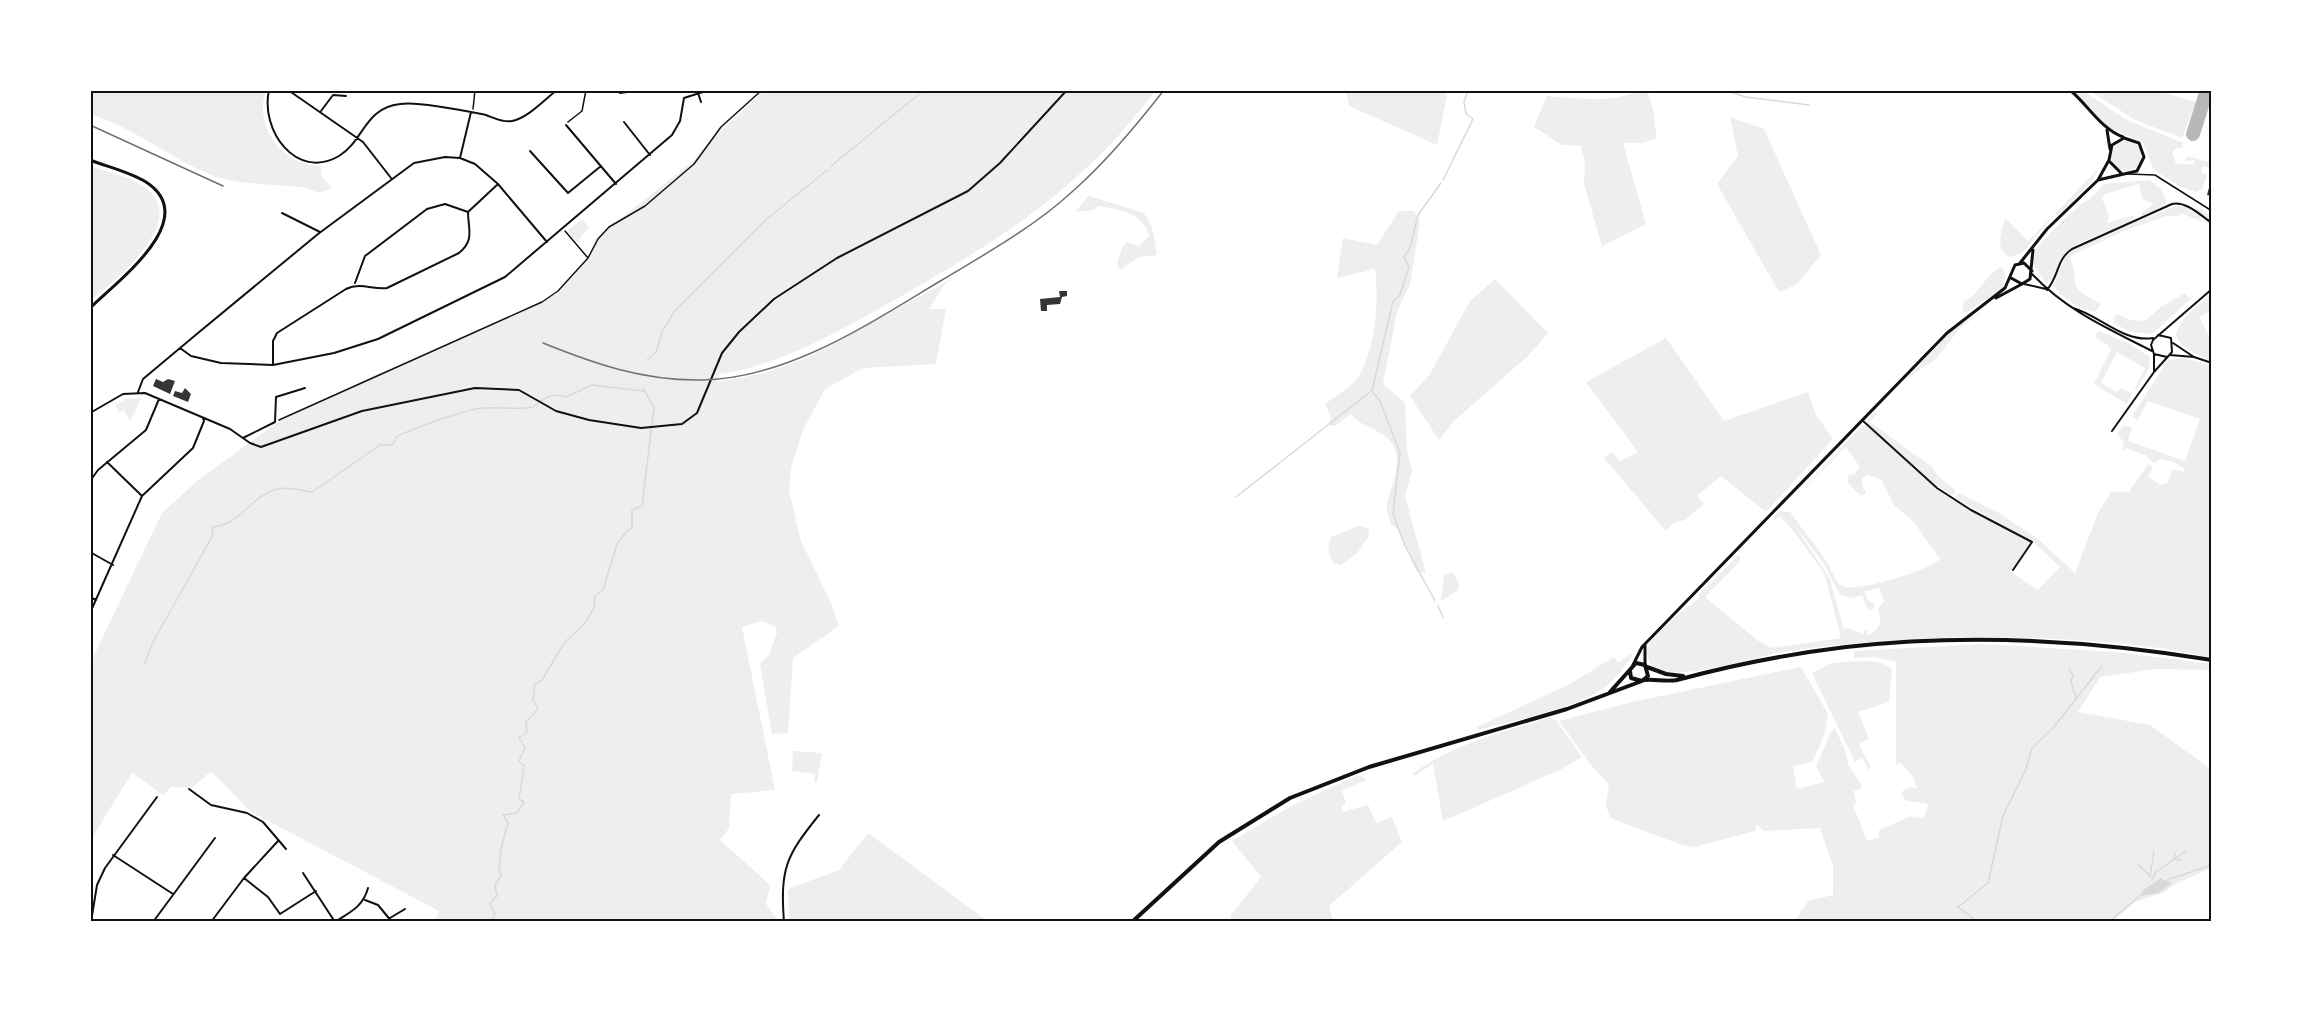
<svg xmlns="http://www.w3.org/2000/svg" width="2302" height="1012" viewBox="0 0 2302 1012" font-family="'Golos Text',sans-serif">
<rect width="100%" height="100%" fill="#fff"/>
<path fill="#eee" fill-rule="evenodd" d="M96,90H266C253,127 283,166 321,166L322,177L332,188L319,193L306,188C279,184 240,185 214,176C171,160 134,126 90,115V92Z
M765,90H1156C1080,191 998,241 891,302C835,333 784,364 720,374L717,382L761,374L809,357L957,276L944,285L929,309H946L936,364L863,368L825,389L803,430L791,468L789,491L801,541L831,603L839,626L793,658L788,733L772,734L760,664L769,655L777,633L775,626L761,621L742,627L775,790L731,794L729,828L720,840L770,885L766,904L779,922H435L439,911L251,812L211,771L192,788L171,787L163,795L132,773L90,841V664L162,513L197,481L278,422L377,374L497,324L559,293L589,258L595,239L693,161L719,132Z
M1346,90H1448L1437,145L1349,106Z
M1641,90H1647L1653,110L1657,138L1642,143H1623L1646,224L1602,246L1584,184L1585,162L1581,146L1562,145L1534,127L1547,96C1580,98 1611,104 1641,90Z
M2074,90H2082L2125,119L2183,143L2182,148H2176L2172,152L2176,164H2194L2195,160L2184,161L2188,156L2212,163L2211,168L2203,166L2201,173L2207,175L2202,189L2197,192L2181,187L2154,170L2142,141L2109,128Z
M2089,90H2155L2196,102L2182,138L2135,120Z
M1730,117L1764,129L1821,255L1797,284L1779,292L1717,184L1738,156Z
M2111 156a15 15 0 1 1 30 0a15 15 0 1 1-30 0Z
M90,166C106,172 128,176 142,185C194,219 116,279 90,301Z
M2099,168L2091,183L2058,215L2055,214L2023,252L2011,257C1993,250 2002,232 2005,218L2028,241Z
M2149,180L2160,188L2167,201L2160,208L2143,215L2140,214L2154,204L2142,199L2139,184L2105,194L2102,198L2109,217L2107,223L2134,215V219C2110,234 2080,237 2060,258L2058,275L2065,256L2082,243L2176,206L2186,207L2198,215L2195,209H2202L2212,218V226L2209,221L2200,216L2202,222L2181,213L2179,216H2166L2122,232L2072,255L2070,258C2082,290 2063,283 2101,304L2095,312C2082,311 2059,296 2053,285L2056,280H2051L2047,284L2033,265L2036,249L2050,233L2082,203L2090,199L2104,184Z
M1089,196L1144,213L1152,227L1157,255L1139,257L1120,270L1117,264L1122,248L1127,242L1139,246L1149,236C1143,213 1120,209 1098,206L1094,210L1075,212Z
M1399,211H1414L1420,222L1410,284L1397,312L1383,384L1405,403L1407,450L1412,471L1405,496L1426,573L1416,571L1398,529L1391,525C1390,519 1386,512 1387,506C1389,487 1404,465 1393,445C1384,429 1361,428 1351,414L1335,426L1329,425L1331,418L1325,404C1335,396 1354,386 1360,374C1376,346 1379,300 1375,269L1337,278L1343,238L1377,245Z
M582,219L589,227L579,239L580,242H576L567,231Z
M2002,267L2005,274L2003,288L1967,312L1962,311L1964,302C1980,294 1986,273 2002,267Z
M1495,279L1548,333L1528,356L1455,420L1439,440L1410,396L1430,374L1470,301Z
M2185,293L2189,298L2196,294L2152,334L2131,332L2113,323L2116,314L2131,320L2145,321L2161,307Z
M2212,295V310L2199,317L2212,341V361C2201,356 2180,349 2176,335C2180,317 2198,305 2212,295Z
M1981,312L1960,328L1936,359L1907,378L1951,331Z
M2099,331L2128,343L2150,357L2149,368L2137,390L2132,387L2135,388L2145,368L2117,352L2101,383L2117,392L2121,388L2132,394L2127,404L2094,384L2111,350L2108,345L2095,337Z
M1666,338L1724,421L1808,392L1816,415L1833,439L1766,512L1721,476L1697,496L1704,504L1685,520L1673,523L1666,531L1604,458L1612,452L1620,461L1638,452L1586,382Z
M2182,358L2212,366V658C2173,648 2130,644 2090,641C1989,634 1889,637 1789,651C1755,656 1679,684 1651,667C1650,660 1645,655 1648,648C1652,635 1689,604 1699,599V595L1738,555L1740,556V561L1705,597L1757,640L1771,648L1841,638L1825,575L1793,530L1779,516L1774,522V516L1779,511L1790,512C1802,529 1815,544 1826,561C1831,567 1834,580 1840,585C1852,595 1930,570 1940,559L1913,521L1894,505L1881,479L1867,475L1862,479V485L1866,492L1864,495H1860L1847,482L1849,475H1854L1860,467L1846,447L1797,495L1863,425L1868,427L1947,496L2028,539L1955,498L1959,493L1999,513L2038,539L2075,573L2098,513L2111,492H2129L2148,464L2153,467L2148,477L2161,485L2167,483L2173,469L2183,472L2185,469L2174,462L2161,459L2154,463L2145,455L2126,448L2122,451L2124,443L2117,433L2124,425L2132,428L2128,441L2185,461L2200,419L2148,401L2137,421L2132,416L2168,360ZM1792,522L1824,564L1840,595L1854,598L1862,595L1866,607L1872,610L1875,604L1867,600L1865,591L1879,588L1884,601L1878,609C1882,624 1881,627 1868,635L1866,630L1863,631L1864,634L1847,628L1844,630L1829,577ZM2032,541L2060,567L2038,590L2011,572Z
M141,398L130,421L124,410L119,412L115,405L126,399Z
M1876,411L1877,414L1870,422L1932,467L1938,476L1955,490V494L1952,495C1928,481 1883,444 1867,421Z
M1358,526L1368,528L1369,536L1358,552L1341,565L1335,564C1327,555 1327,549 1331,537Z
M1452,572L1459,583L1458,590L1441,601L1444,576Z
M1983,644L2115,652L2212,664V670L2156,669L2100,677L2078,712L2150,725L2212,770V873L2209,869L2175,884L2165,892L2135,902L2112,922H1794L1808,901L1833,895V866L1820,828L1764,831L1756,824V830L1751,832L1695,847L1682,845L1615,820L1610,817L1606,806L1609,784L1592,766L1559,721L1632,702L1801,667L1828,714L1824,736L1812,762L1793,766L1797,789L1824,782L1816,766L1832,730L1835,729L1845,749L1848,764L1861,785V788L1854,791L1856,803L1853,805L1867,841L1879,837V830L1909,817L1924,818L1928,804L1905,800L1901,792L1911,787L1917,789L1913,776L1900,763L1896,765V662L1874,657L1854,658V651ZM2163,878L2172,883L2159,893L2144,896L2159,879Z
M1631,654L1632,656C1624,667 1616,679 1605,687C1575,709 1515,720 1479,730L1477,727L1570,684L1614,657L1618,663Z
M1862,661L1881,662L1892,669L1889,702L1858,712L1869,739L1859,744L1870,765L1869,771L1862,758L1855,762L1812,673L1831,663Z
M1551,717L1553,720H1556L1582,757L1564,768L1443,821L1433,764L1414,776L1412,774C1453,744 1503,732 1551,717Z
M793,751L822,753L817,782H814L815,774L792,771Z
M1358,775L1367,780L1342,790L1346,804L1341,806L1343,812L1368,805L1376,823L1392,817L1402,842L1329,906L1333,922H1230L1231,915L1261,877L1232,841L1291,806Z
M868,833L989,922H803L802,919L800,922H789L788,889L839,870Z"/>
<path fill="#d9d9d9" d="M2161,878L2172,883L2159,893L2142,896L2143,890Z"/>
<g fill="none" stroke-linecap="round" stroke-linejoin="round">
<path stroke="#d9d9d9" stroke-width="1.5" d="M1724,90L1746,97L1809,105
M831,166L924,90
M1443,180L1473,119L1466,114L1464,102L1468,90
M647,360L656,352L662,332L674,312L767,219L827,170
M1236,497L1370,392
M1435,601L1405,546L1393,514L1400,453L1380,401L1372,391L1393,301L1400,295L1409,267L1404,257L1410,248L1418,215L1441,183
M1438,606L1443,617
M144,665L153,642L213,535L212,527C240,525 250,498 274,490C285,486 301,490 312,492L380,445H393L396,437C412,429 468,408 485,408C501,407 517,410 533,407C544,398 552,392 566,397L592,385L643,391
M2069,669L2073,675L2071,681L2076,698
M2175,853L2174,859L2181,860
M2138,864L2150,876
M2150,877L2154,851
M2152,880L2156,872L2186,851
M2167,880L2212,865
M491,922L495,914L490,903L497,896L495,885L501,875L499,872L501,849L508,823L503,815L517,813L524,802L519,799L524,766L519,761L525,748L519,738L527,732L526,722L538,709L533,700L535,684L542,680L564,643L585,623L594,608L595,596L603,590L617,544L626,532L632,528V510L642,506L654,407L643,388
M1978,922L1958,907L1988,883L2003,816L2026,769L2032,748L2053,728L2102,666
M2109,922L2143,893"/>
<path stroke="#b8b8b8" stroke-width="14" d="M2193,134L2207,90"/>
</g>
<path fill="#353535" d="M2210,184L2212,185V196L2207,195Z
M1059,291H1067V296L1062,297L1060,304L1047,305V311H1041L1040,299L1060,297Z
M156,379L163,382L168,379L175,381L170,394L153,386Z
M185,388L191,394L188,402L173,396L175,391L182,393Z"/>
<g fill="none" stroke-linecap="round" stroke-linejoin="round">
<path stroke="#111" stroke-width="1.5" d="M473,109L475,90
M568,122L582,111L586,90
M565,231L588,258L598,239L609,227L645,206L694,164L721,127L762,90
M279,420L542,302L558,291L588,258"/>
<path stroke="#111" stroke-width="1.5" d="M2128,174L2155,175L2212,211"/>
<path stroke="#111" stroke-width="2" d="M269,90C260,130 296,181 339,156C364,141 364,108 400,104C419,101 466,111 486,115C494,118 504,123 512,121C528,118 545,99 557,90
M288,90L363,142L391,178
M615,90L620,93L642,90
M698,93L701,102
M321,111L333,95L346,96
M624,122L650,155
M566,125L616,184
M530,151L568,193L601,166
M460,158L471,112
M282,213L320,232
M2032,274C2067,311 2107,328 2152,351
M355,283L365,256L427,209L445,204L468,212
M2024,284L2046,289
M2047,290C2060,274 2056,260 2072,249L2172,204C2187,201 2201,216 2212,223
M2073,308C2099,315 2124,343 2153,338
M2173,343L2194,357L2212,363
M180,348L191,356L221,363L273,365L334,353L378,339L505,277L672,135L680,121L684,98L709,90
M2170,355L2194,357
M2167,357L2154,354L2151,345L2153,340L2212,289
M273,364V341L277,333L346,289C361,282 373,290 387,288L459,253C475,240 468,229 468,212L498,184
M2154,372V354
M138,392L143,379L198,333L318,234L414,163L445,157L460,158L475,164L498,184L547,242
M90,413L123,394L145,393L230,429L250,443L261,447L362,411L475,388L519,390L556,411L589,420L641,428L682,424L697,413L722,353L739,332L774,299L837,258L968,191L1000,163L1067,90
M1862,420L1937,488L1971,510L2032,542L2013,570
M2112,431L2154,372L2172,352L2171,338L2158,335
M243,438L275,422L276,397L305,388
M107,462L142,496
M90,481L98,470L146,430L159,399
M90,552L113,565
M90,597L96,600
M90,613L142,496L193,448L204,421L203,418
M189,789L211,805L247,813L263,822L286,849
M113,855L173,894
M303,873L335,922
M244,878L268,897L280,914L316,891
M365,900L378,905L392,922
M390,918L405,909
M91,922L97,885L105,868L157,797
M153,922L215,838
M211,922L244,878L278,841
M335,922C350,912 363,907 368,888
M784,922C780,868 786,856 819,815"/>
<path stroke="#111" stroke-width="3" d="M2070,90C2088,105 2101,129 2123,137
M2107,130L2110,149
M90,160C108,167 130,172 146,182C203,219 116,282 90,308
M2109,161L2121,173
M2020,263L2047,229L2098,180L2109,160L2112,145L2124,138L2139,143L2144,157L2137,171L2098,180
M2011,278L2022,284L2030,279L2033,250
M1996,298L2022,284
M1633,665L1642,647L1947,333L2005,288L2015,265L2024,263L2032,271
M1645,665V645"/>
<path stroke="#111" stroke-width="4" d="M1647,667L1666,674L1683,676
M1645,680C1655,679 1667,682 1677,680C1732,665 1788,654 1846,647C1968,633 2091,640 2212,660
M1610,692L1636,663L1645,665L1648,676L1642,681L1631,678L1630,671
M1132,922L1219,842L1290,798L1369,767L1567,709L1642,681"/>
<path stroke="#707070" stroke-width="1.5" d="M90,125L223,186
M543,343C595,364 644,381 701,380C788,379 870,323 942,280C987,253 1034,227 1073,191C1107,161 1136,126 1164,90"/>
</g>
<rect width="2302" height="1012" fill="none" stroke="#ffffff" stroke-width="183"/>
<rect x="92" y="92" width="2118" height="828" fill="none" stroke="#111" stroke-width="2"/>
</svg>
